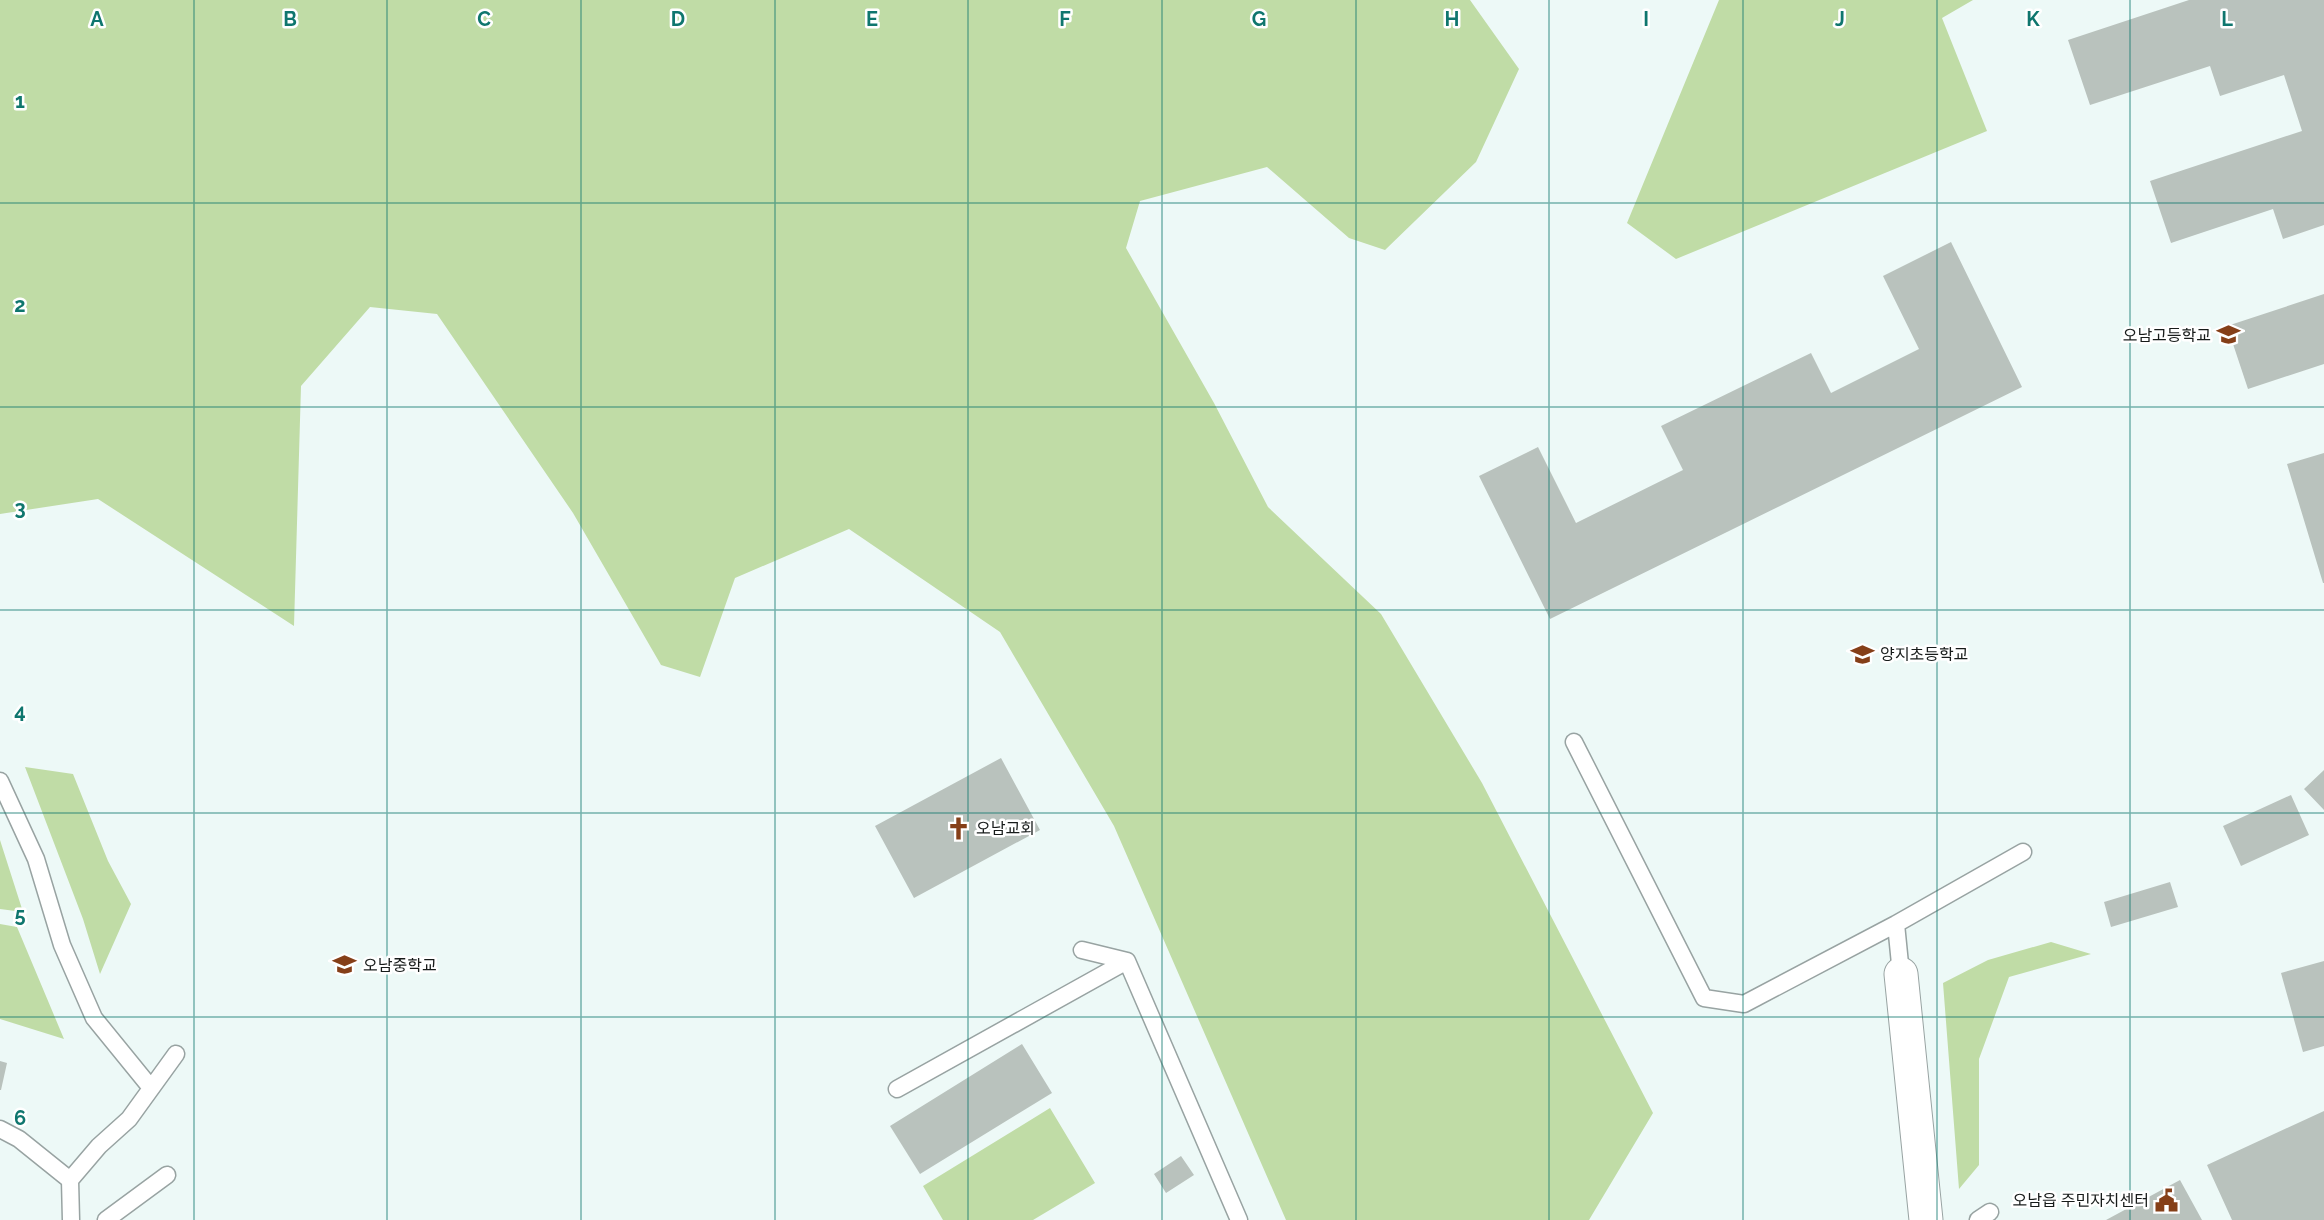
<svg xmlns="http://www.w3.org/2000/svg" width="2324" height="1220" viewBox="0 0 2324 1220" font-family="Raleway,'Noto Sans KR',sans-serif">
<rect width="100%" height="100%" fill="#edf9f7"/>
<path fill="#c0dca6" d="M0,0H1470L1519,69L1476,162L1385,250L1349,238L1267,167L1140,201L1126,248L1214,403L1268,507L1381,614L1482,783L1653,1113L1589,1220H1286L1114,826L1000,632L849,529L735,578L700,677L661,665L573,513L437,314L370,307L301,386L294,626L98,499L0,514Z
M1719,0H1973L1942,18L1987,131L1676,259L1627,223Z
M25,767L73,774L108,861L131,904L100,974L83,919Z
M0,840L23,912L0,909Z
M0,924L17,927L64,1039L0,1019Z
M2051,942L2091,954L2009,977L1979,1059V1165L1959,1189L1943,983L1988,960Z
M1050,1108L1095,1183L1033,1220H943L923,1186Z"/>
<path fill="#b9c2bd" d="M2189,0H2324V225L2283,239L2273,209L2171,243L2150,181L2302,131L2284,75L2220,96L2210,66L2090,105L2068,40Z
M1951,242L2022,387L1550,619L1479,476L1538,447L1576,523L1683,470L1661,426L1811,353L1831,393L1919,349L1883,276Z
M2324,294V364L2248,389L2227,326Z
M2324,453V583H2323L2287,464Z
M1001,758L1040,830L914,898L875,826Z
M2324,770V810L2304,789Z
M2291,795L2309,835L2241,866L2223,826Z
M2170,882L2178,907L2111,927L2104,902Z
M2324,961V1046L2303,1052L2281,973Z
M1022,1044L1052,1093L920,1174L890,1126Z
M0,1061L7,1063L1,1090H0Z
M2324,1111V1220H2232L2207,1165Z
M1181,1156L1194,1175L1166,1193L1154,1174Z
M2180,1180L2202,1220H2106Z"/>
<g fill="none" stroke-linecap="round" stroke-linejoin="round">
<defs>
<path id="lane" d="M1574,742L1704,998L1744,1004L1896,924L1901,974
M0,781L36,859L62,945L94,1018L151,1088
M1896,924L2023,852
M1082,950L1127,961L1239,1220
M897,1089L1127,961
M0,1129L19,1139L70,1180
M71,1220L70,1180L99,1146L129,1119L176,1054
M106,1220L167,1175
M1978,1220L1990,1212"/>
<path id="street" d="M1901,974L1926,1220"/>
</defs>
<use href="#lane" stroke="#98a3a2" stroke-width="19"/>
<use href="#street" stroke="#98a3a2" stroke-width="35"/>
<use href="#lane" stroke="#fff" stroke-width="16"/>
<use href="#street" stroke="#fff" stroke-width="33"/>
</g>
<path fill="none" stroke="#0f766e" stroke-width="1.5" stroke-opacity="0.55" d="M194,0V1220M387,0V1220M581,0V1220M775,0V1220M968,0V1220M1162,0V1220M1356,0V1220M1549,0V1220M1743,0V1220M1937,0V1220M2130,0V1220M0,203H2324M0,407H2324M0,610H2324M0,813H2324M0,1017H2324"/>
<defs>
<symbol id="school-bare" viewBox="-9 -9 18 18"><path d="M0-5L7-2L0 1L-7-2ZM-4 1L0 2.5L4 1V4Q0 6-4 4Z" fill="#853f18" stroke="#fff" stroke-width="2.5" paint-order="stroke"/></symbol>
<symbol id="church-bare" viewBox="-9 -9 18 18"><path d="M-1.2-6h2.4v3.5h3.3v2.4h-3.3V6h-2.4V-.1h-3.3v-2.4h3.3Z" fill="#853f18" stroke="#fff" stroke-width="2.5" paint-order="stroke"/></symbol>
<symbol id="civic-bare" viewBox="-9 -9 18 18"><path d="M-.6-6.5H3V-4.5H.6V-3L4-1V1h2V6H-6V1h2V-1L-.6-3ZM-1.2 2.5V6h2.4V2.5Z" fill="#853f18" stroke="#fff" stroke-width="2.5" paint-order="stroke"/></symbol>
</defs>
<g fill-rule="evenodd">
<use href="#school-bare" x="2212" y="318" width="33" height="33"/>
<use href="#school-bare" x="1846" y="638" width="33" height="33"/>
<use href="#church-bare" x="942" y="812" width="33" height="33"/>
<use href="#school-bare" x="328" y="948" width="33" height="33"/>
<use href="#civic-bare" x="2150" y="1184" width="33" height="33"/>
</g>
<g text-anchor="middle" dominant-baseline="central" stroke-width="5" stroke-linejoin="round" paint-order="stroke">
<g font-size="16" fill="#171b1a" stroke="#fff" text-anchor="start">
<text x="2211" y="335" text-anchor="end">오남고등학교</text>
<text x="1880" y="654">양지초등학교</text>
<text x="976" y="828">오남교회</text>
<text x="363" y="965">오남중학교</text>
<text x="2149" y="1200" text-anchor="end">오남읍 주민자치센터</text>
</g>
</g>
<g font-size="20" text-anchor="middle" font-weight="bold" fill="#0f766e" stroke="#fff" stroke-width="5" stroke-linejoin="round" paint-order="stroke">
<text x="97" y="26">A</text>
<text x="290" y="26">B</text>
<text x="484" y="26">C</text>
<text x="678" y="26">D</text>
<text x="872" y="26">E</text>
<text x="1065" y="26">F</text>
<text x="1259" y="26">G</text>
<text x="1452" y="26">H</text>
<text x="1646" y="26">I</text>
<text x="1840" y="26">J</text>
<text x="2033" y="26">K</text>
<text x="2227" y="26">L</text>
<text x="20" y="108">1</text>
<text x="20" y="312">2</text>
<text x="20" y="515">3</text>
<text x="20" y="718">4</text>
<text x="20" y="922">5</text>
<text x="20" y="1125">6</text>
</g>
</svg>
